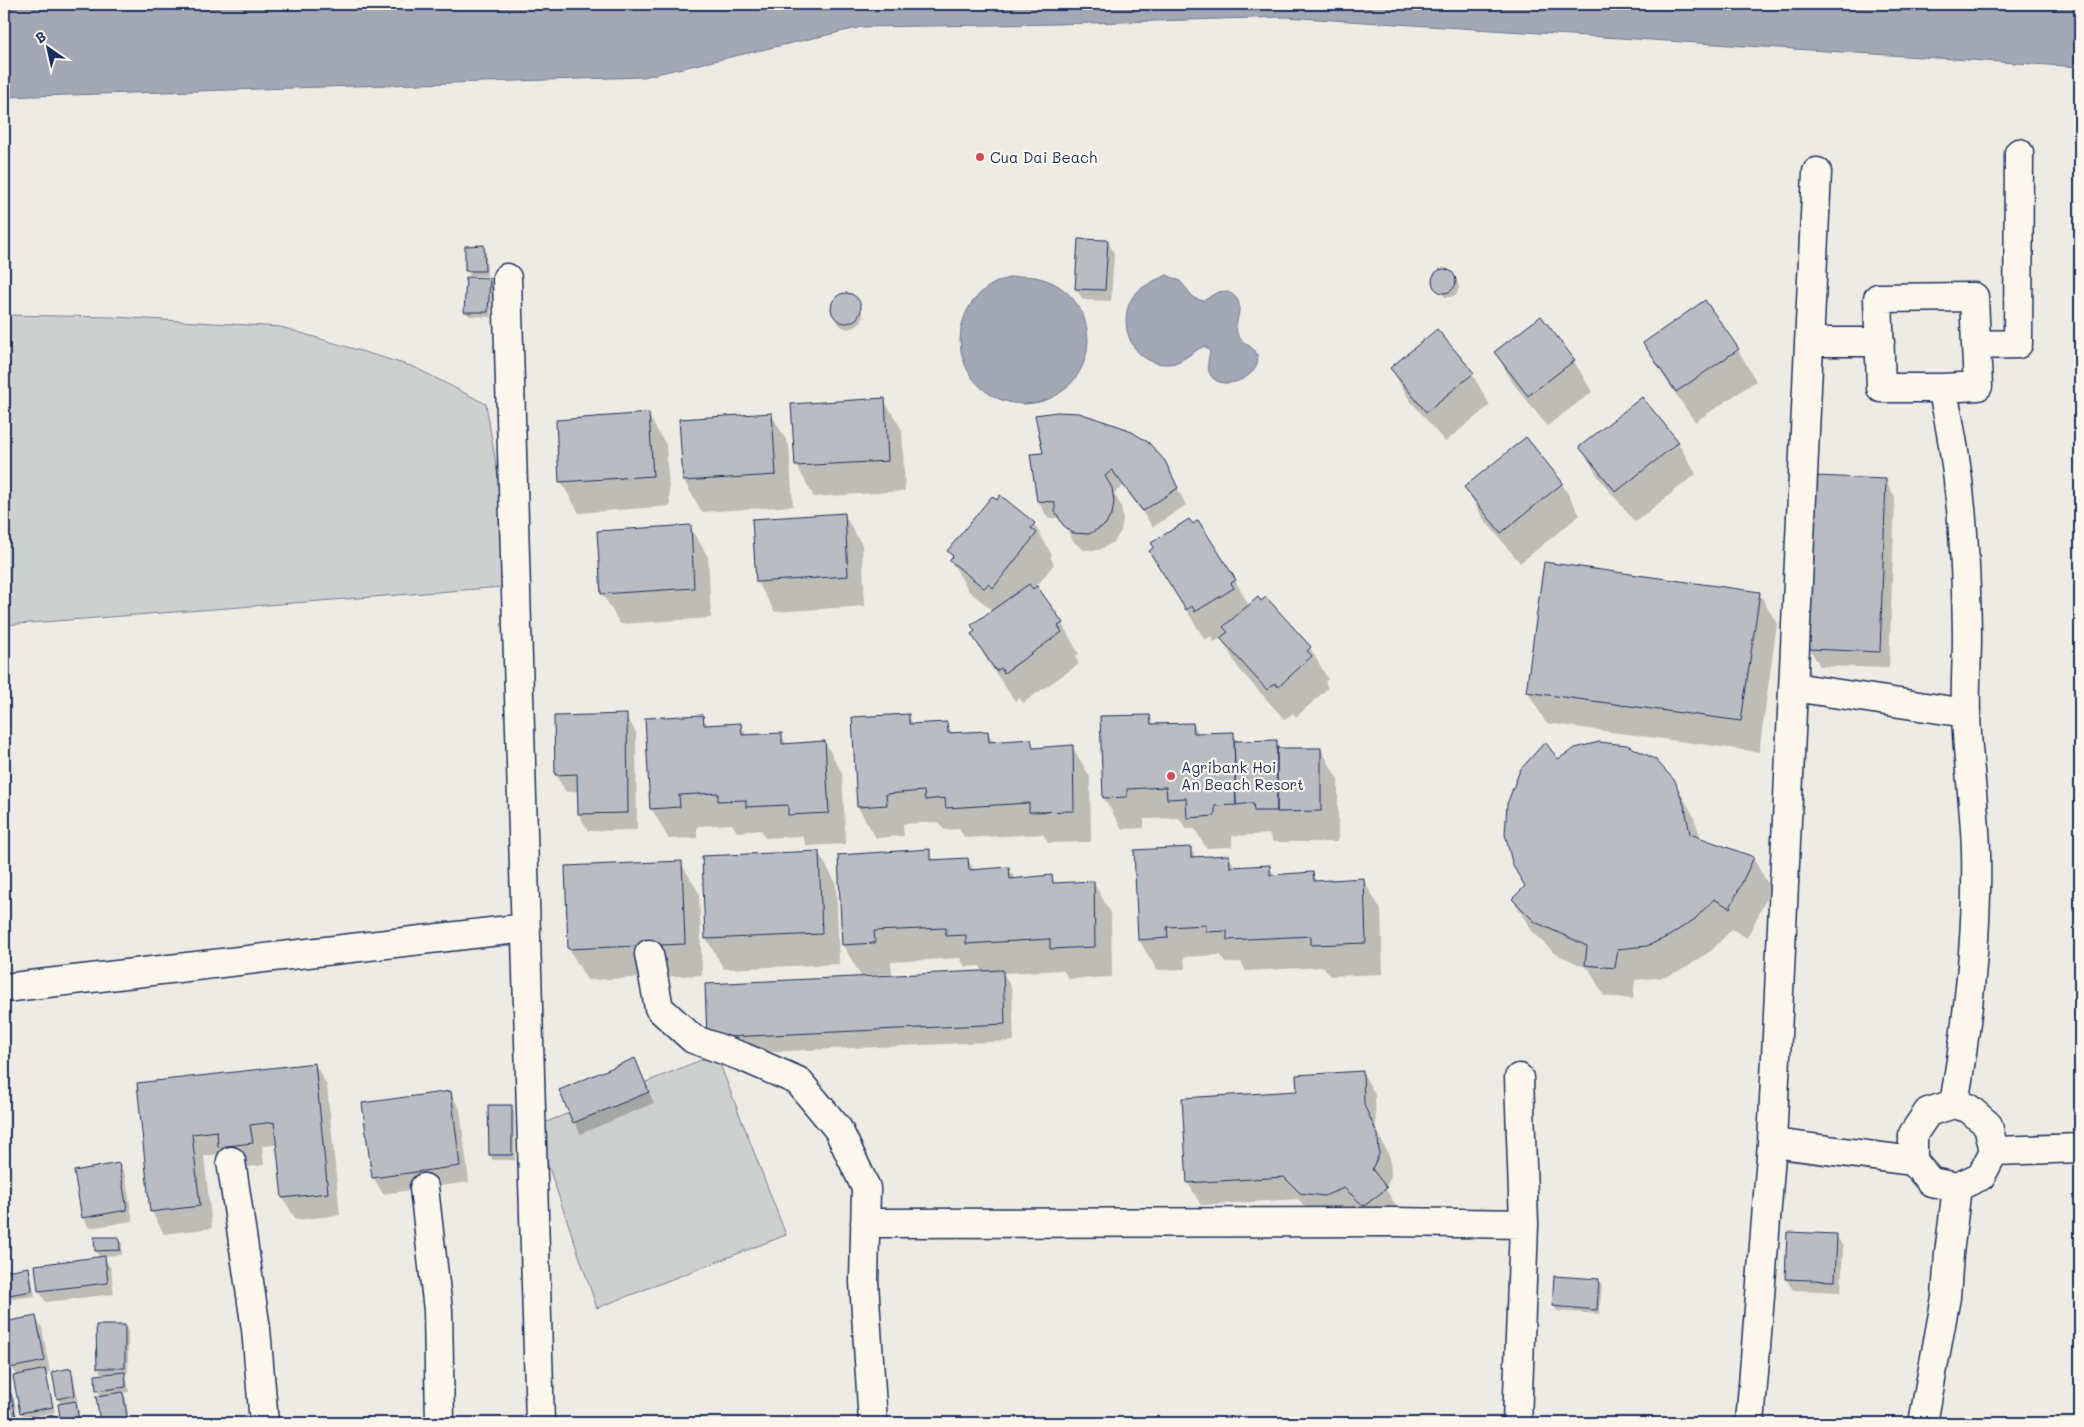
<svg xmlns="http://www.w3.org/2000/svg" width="2084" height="1427" viewBox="0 0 2084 1427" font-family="Mali,sans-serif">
<rect width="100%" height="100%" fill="#eeebe4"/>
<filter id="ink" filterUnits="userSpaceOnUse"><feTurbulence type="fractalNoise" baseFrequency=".02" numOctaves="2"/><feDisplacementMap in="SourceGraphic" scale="10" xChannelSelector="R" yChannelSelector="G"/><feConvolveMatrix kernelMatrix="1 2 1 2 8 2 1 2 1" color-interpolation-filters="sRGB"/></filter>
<g filter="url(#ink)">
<path fill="#cecfcf" stroke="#747f96" d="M4,315L114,317L281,327L414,367L486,404L516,586L4,625Z
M716,1054L786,1235L597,1308L545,1156L544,1123Z"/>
<path fill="#a3a8b4" stroke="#6d7892" d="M4,4H2080V67L1285,17L1057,24L862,27L643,77L4,97Z
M1167,275L1180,281L1194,298L1203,301C1214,295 1221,286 1233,295C1248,306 1230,324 1239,337C1246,346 1261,349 1257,364C1251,383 1211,394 1208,367C1207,363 1209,357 1210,352L1205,346C1193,350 1182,364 1168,364C1134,366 1116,326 1132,298C1139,287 1155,280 1167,275Z
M960 340a64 64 0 1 1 128 0a64 64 0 1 1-128 0Z"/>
<path fill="#0003" d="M1108,242L1114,253L1111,301L1083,300L1076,288Z
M483,247L486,252L487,276H470L467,271Z
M1441,271H1448L1453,275L1457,281L1459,287L1457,294L1451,297H1445L1436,287L1434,281L1436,275Z
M489,279L492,284L491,317L469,316L466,311Z
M847,294L854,297L859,302L863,316L861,322L855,327L848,329L841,326L836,320L832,307L835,300L840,295Z
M1705,302L1738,350L1756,381L1695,422L1662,374L1644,344Z
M1540,318L1574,361L1592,392L1547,426L1513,383L1495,352Z
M1391,368L1472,374L1490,405L1445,442L1409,399Z
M1642,398L1678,443L1696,474L1635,522L1599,478L1581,448Z
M884,400L902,430L905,491L814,497L797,466L793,405Z
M771,414L789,445L793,506L702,512L684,481Z
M648,415L666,445L670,506L579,513L561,482Z
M1525,439L1562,484L1580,515L1520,563L1483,518L1465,487Z
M1032,455L1164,462L1186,505L1153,527L1123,486L1114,493L1121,506L1123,520L1121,531L1114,542L1099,550H1084L1074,542L1060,518H1048L1038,501Z
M1885,480L1895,497L1889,668L1820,666L1810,649Z
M844,514L862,545L865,606L775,612L757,581Z
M1034,524L1052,555L1050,557L1054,564L1036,587L1062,624L1079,654L1075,657L1079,664L1023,703L1020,698L1015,701L990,665L972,634L993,611L969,591L951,561L953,558L949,551Z
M690,526L708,557L711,618L620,624L602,593Z
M1150,551L1235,580L1249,606L1261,603L1266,599L1310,648L1328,679L1325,682L1328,688L1296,717L1293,713L1285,720L1239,669L1221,638L1214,642L1211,636L1205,640Z
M1759,593L1777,624L1759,752L1546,723L1528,692Z
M908,715L914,725L947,723L953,734L988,732L994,743L1030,740L1035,749L1072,746L1090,777L1091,842L1048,843L1043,834L965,838L959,829L944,830L939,822L903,824L904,836L876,838L858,807Z
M626,716L636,732L637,830L588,831L579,814L578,791L566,792L556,775Z
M702,716L708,726L740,724L747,736L781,734L787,745L825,742L842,773L846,844L807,846L802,836L765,838L761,830L737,832L732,824L697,826V838L669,839L651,808Z
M1149,716L1154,725L1193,724L1199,734L1233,733L1238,742H1276L1281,749H1321L1338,780V842H1273L1269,834L1232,836V847L1206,848L1195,829H1186L1179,818L1144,819V828L1122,829L1104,798Z
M1558,761L1674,782L1692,813L1702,840L1753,858L1771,889L1747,938L1732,929L1712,950L1687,967L1665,977L1635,980L1633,999L1604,996L1589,969L1554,953L1531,930L1513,899L1526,887Z
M1190,848L1196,858L1229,856L1235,868L1269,866L1275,876L1312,873L1317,882L1363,879L1381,910L1383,974L1330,976L1324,967L1246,971L1241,962L1225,963L1221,955L1184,957L1185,969L1157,970L1139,940Z
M929,851L935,861L968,859L974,871L1009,869L1015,879L1051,877L1056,885L1093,882L1111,913L1112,977L1069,979L1063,970L1003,973L1012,989L1014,1041L718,1054L708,1037L984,973L980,966L965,967L960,958L891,962L892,974L861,976L843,945Z
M818,852L836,883L839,964L724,969L706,938Z
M681,863L699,893L702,975L587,980L569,949Z
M635,1060L654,1103L580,1134L561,1090Z
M315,1064L327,1086L340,1215L296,1220L283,1198L277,1145L262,1146L264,1165L232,1169L224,1153L204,1156L212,1228L164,1234L152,1212L138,1084Z
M1362,1072L1375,1094L1376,1128L1390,1158L1391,1177L1385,1188L1399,1211L1313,1215L1298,1199L1201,1205L1188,1183L1298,1092Z
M450,1092L460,1109L469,1182L383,1194L373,1177Z
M511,1106L514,1111L515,1160H493L490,1155Z
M119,1164L125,1175L133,1221L89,1228L83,1217Z
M1836,1235L1843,1247L1841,1292L1793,1290L1786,1279Z
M119,1238L122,1243V1255L103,1256L111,1269L114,1294L46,1302L39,1291L37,1266L100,1258L96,1251Z
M28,1269L31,1274L35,1296L12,1299L6,1289L8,1300L4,1301V1276L7,1282Z
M1599,1281L1602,1286L1599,1314L1557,1311L1554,1306Z
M35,1317L42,1328L50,1372L46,1373L55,1412L25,1418L22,1413L15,1377L17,1376L12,1367L4,1323Z
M125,1326L128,1332V1373H124L127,1378L129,1392L123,1393L126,1398L129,1423H101L98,1397L101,1396L97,1390L110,1373H101L98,1368Z
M4,1364L8,1369L11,1394L14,1399L18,1423H4Z
M70,1369L73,1374L78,1400H75L78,1407L81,1423H62L59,1405L61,1404L58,1398Z
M53,1416L57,1423H21V1422Z"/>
<path fill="#b9bcc3" stroke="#1b2f5e" d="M1078,239L1108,240L1105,290L1075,289Z
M484,245L485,271H465V246Z
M1432 281a12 12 0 1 1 24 0a12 12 0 1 1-24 0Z
M466,277L490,278L488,312H464Z
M831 308a15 15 0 1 1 30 0a15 15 0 1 1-30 0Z
M1705,300L1739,349L1676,392L1643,343Z
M1541,316L1575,360L1528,396L1494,352Z
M1437,329L1474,373L1426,412L1390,368Z
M1642,397L1679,442L1616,492L1579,447Z
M885,398L888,461L795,466L791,404Z
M1057,412L1079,413L1127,429L1148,442L1165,461L1178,488L1143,511L1112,470L1105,476L1112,488L1114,502L1112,514L1105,525L1089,534L1073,533L1063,525L1055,511V502L1037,501L1030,454L1043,453L1035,415Z
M649,413L653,476L559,482L556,420Z
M772,413L776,475L683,481L679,419Z
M1526,437L1563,483L1501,533L1464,487Z
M1815,476L1886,479L1880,652L1809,649Z
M1000,495L1035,523L1031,528L1037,533L993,588L988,584L984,588L949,560L953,556L947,551L992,496L997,500Z
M845,513L848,576L756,582L752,519Z
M1189,519L1193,524L1198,520L1236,580L1231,583L1234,588L1195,612L1192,606L1186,610L1149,551L1154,547L1151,543Z
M691,525L694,588L601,594L597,531Z
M1544,562L1760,592L1741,721L1526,692Z
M1029,584L1033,589L1037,586L1063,623L1058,626L1062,632L1004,673L1001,668L996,671L971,634L975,631L971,625Z
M1258,597L1261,601L1266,597L1311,647L1307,651L1312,656L1278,687L1275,683L1267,690L1220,638L1228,632L1223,627Z
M627,714L628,813L578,814L577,774L555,775L554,716Z
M909,714V724L947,722L948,733L988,731L989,742L1031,739L1033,748L1073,745L1074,811L1029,812V803L946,808L945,798L925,800L924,791L886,794L887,805L857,807L852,717Z
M703,715L704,725L741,723L742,735L782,733V744L825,741L829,813L788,815V805L746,807V800L718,801V793L679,795L680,807L650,809L645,718Z
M1150,715L1151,724L1193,723L1194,733L1234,732L1236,805L1215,806V816L1187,818L1186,798L1167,799L1166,787L1127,789V797L1103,798L1100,716Z
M1277,740V811H1254L1253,803L1236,805L1234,741Z
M1545,742L1558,759L1575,748L1599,742L1627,745L1655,759L1675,781L1685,808L1690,834L1754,857L1730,908L1714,899L1695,919L1669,936L1647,946L1618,949L1615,968L1585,965L1587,946L1535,922L1512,899L1525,886L1513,866L1505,834L1507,804L1520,770Z
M1277,748H1321V811L1277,812Z
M1191,847V857L1229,855L1230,867L1270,865V875L1313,872L1314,881L1364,878L1366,943L1311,945V936L1227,940V931L1206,932V925L1167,927L1168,938L1138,940L1134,850Z
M930,849V860L968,858L969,870L1009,867L1010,879L1052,875L1053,883L1094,881L1095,947L1050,949V939L966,944V935L946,936V928L874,931L875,943L842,945L838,855Z
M819,851L822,934L705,939L702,856Z
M682,861L685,944L568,949L565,866Z
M1003,970L1005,1024L707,1038L705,984Z
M635,1058L649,1092L573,1123L559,1090Z
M315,1063L328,1193L282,1198L274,1122L250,1125L253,1143L218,1147L217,1131L192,1134L200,1206L150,1212L137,1083Z
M1363,1071L1364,1105L1378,1135L1379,1154L1372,1169L1387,1188L1364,1206L1344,1188L1324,1196L1300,1193L1284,1177L1187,1183L1182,1098L1297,1091L1296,1075Z
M451,1091L460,1166L372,1178L362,1103Z
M488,1105H512V1155H489Z
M119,1163L127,1210L82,1218L74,1171Z
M1787,1232L1837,1234L1835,1281L1785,1279Z
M94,1237H119L120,1250L95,1251Z
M105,1256L108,1283L38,1291L35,1265Z
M29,1267L32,1291L8,1295L5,1271Z
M1554,1276L1599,1279L1597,1310L1552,1306Z
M36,1316L45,1361L10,1368L4,1335V1322Z
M96,1325H125V1368H97Z
M4,1362L10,1389L4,1390Z
M71,1368L75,1395L57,1399L52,1372Z
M45,1369L53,1407L20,1413L13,1376Z
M125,1372L126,1387L96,1391L95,1375Z
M123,1392L128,1423H100L96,1396Z
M11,1393L17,1423H4V1394Z
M76,1401L79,1423H61L58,1404Z
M54,1415L55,1423H20V1422Z"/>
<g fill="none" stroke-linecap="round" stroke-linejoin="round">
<defs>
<path id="minor" d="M1817,172L1772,1143L1913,1161
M507,278L540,1423
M1809,342H1880
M1942,388H1881L1878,298L1974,297L1976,345
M1793,687L1966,713
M649,954L659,1008L693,1039L743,1057L798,1081L838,1129L866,1188L864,1282L873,1423
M4,988L526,928
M1519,1078L1524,1224
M1954,1104C1968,1021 1978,937 1976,852C1975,805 1967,759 1966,712C1965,687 1967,662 1967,636C1966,553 1961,469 1942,388L1978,386L1976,345L2018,344L2019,153
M1954,1104L1968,1108L1988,1125L1994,1151L1981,1176L1957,1187L1931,1182L1913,1161V1134L1928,1112Z
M1994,1151L2080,1148
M231,1161L256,1329L264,1423
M424,1188L438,1310L440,1423
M865,1223L1392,1222L1524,1224L1517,1423
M1750,1423L1772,1143
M1923,1423L1946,1297L1949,1254L1957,1187"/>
</defs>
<use href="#minor" stroke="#1b2f5e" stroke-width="31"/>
<use href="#minor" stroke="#fbf7ec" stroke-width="28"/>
</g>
</g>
<g fill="#d1495b" stroke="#fbf7ec" stroke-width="2">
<circle cx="980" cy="157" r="5"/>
<circle cx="1171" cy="776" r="5"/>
</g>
<g text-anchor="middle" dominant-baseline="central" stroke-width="4.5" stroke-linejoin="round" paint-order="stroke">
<g font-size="15" fill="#1b2f5e" stroke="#fbf7ec" text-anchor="start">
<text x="990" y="157">Cua Dai Beach</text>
<text x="1181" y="767">Agribank Hoi<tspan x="1181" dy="17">An Beach Resort</tspan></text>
</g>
</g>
<rect width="2084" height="1427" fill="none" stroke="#fbf7ec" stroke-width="20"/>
<rect x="10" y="10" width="2064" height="1407" fill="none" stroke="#1b2f5e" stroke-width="2" filter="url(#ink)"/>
<g transform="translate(48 48) rotate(326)" stroke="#fbf7ec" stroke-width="4" paint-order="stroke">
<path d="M0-4L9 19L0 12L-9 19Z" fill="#1b2f5e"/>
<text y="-8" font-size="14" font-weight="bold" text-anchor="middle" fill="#1b2f5e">B</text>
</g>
</svg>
